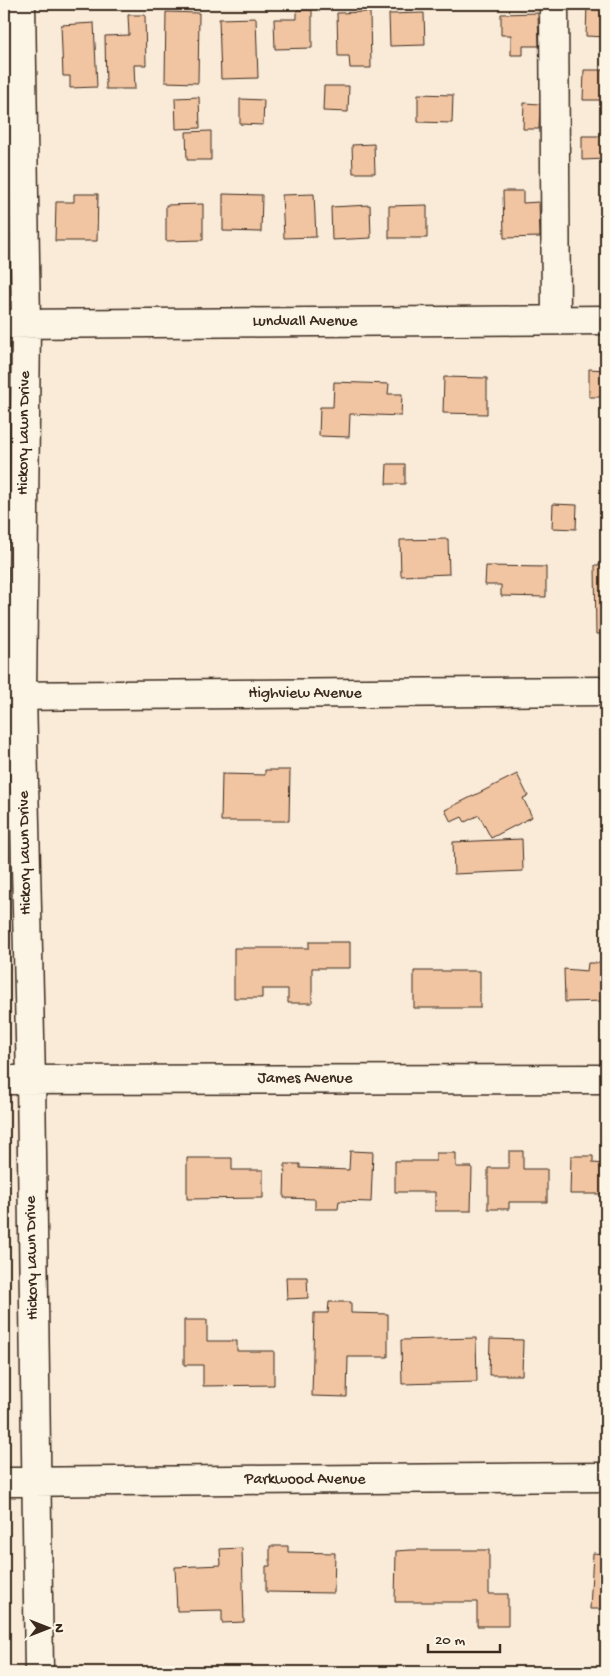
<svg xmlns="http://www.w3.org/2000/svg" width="610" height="1676" viewBox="0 0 610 1676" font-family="'Gochi Hand',sans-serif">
<rect width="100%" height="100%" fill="#faebd8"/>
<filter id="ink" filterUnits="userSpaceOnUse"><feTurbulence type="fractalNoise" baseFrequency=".02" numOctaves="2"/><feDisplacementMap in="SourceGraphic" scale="10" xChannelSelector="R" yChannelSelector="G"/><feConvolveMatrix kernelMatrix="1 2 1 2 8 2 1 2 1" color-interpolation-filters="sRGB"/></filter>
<g filter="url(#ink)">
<path fill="#f2c5a2" stroke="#3b2a1e" d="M587,4L606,5V37L586,36Z
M297,10H312V48L275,49L274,19H297Z
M166,12L199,13L198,83L165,82Z
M370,12L371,68H350L349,56H338L337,13Z
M424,13L425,45L390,46L389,14Z
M538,13L539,46H523V55H511V35H501V14Z
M128,15H145L146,65H134L135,89H106L105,36L129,35Z
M256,18L258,78L221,79L219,19Z
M94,23L97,87L70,88V76H63L61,25Z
M584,70H606V100H583Z
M324,86H349L348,112L323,111Z
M418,94L453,95L452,123L418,122Z
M199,97L200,128L176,129L175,98Z
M240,99L264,100L263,125L240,124Z
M524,103L540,104L539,129H523Z
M211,131V160H187L186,132Z
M582,136H606V159L582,160Z
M374,144L375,173H353L352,145Z
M503,191H523V203L539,202L540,237L504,238Z
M74,194H98L97,241H55L56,202H74Z
M223,194L262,195L261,232L223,231Z
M314,194L316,237L284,238L282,195Z
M203,204V240L166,241V205Z
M370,205L371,238L332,240L331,207Z
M427,205V238H389V206Z
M589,369L606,370V397H589Z
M444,377L487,378V414L443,413Z
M334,382L389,384L388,394H402L401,416L350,414L349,437L319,436L320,407H333Z
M387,464H405V484H386Z
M553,504L577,505L576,529L552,528Z
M448,539L449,574L401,576L400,540Z
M595,565H606V634H596Z
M486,566L546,567V597L501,596V585H485Z
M265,770H290L289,821H221L222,774L265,775Z
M517,774L528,796L523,798L532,817L491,838L479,815L465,822L462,817L451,822L445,810Z
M522,839L523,871L454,874L453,842Z
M309,942H350V968H312V1003H288V989H262V998H234V948H309Z
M588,963H606V1001L565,1002L564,969L587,971Z
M414,971H480V1008H414Z
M350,1151L373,1152L371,1202L339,1201L338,1209H315V1199L284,1198L285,1164H300V1168L349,1170Z
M509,1151H523V1169H547V1202H509V1209H488V1168H509Z
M436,1153H456V1167H472L471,1211H435V1192H395V1161H436Z
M571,1156H593V1163L606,1164V1194H570Z
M187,1158H232V1170H263V1198L187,1199Z
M286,1277H307L308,1298L287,1299Z
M329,1302H351V1313L388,1314V1357H348L347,1397L312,1396L314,1313H328Z
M184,1320H207V1341H237V1351H274V1385L203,1386V1365H184Z
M476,1338L477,1382L402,1384L401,1340Z
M490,1339L523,1340L522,1375H489Z
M270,1546H288V1552L335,1553L334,1593L266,1592V1566H270Z
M242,1548L244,1622L222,1623V1610L177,1611L175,1567L221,1565L220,1549Z
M411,1550H489V1594H508V1626H477V1602H395L396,1551Z
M593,1553L606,1554V1609H590Z"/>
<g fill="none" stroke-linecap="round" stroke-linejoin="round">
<defs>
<path id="minor" d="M21,4L26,324L22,696L31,1080L39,1672
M554,4L556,320
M4,324L606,320
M4,696L606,691
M4,1080L606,1079
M4,1482L606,1477"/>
</defs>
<use href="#minor" stroke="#3b2a1e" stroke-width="31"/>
<use href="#minor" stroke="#fcf5e5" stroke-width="28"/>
</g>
</g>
<g text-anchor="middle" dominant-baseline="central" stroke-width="4.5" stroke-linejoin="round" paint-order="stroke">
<g font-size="16" fill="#3b2a1e" stroke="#fcf5e5">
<text x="305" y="322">Lundvall Avenue</text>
<text transform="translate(25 433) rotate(-89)">Hickory Lawn Drive</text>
<text x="305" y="694">Highview Avenue</text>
<text transform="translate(26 853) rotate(-91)">Hickory Lawn Drive</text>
<text x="305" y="1079">James Avenue</text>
<text transform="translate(33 1258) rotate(-91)">Hickory Lawn Drive</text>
<text x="305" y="1480">Parkwood Avenue</text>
</g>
</g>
<rect width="610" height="1676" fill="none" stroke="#fcf5e5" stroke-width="20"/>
<rect x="10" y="10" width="590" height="1656" fill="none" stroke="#3b2a1e" stroke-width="2" filter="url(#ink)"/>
<g transform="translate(48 1628) rotate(90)" stroke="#fcf5e5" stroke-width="4" paint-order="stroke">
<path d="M0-4L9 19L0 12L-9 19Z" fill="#3b2a1e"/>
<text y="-8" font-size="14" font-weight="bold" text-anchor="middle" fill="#3b2a1e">N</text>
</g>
<path d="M428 1644v8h72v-8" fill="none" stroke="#3b2a1e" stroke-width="2.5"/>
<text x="435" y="1644" font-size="15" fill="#3b2a1e" stroke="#fcf5e5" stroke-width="4" paint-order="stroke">20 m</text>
</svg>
